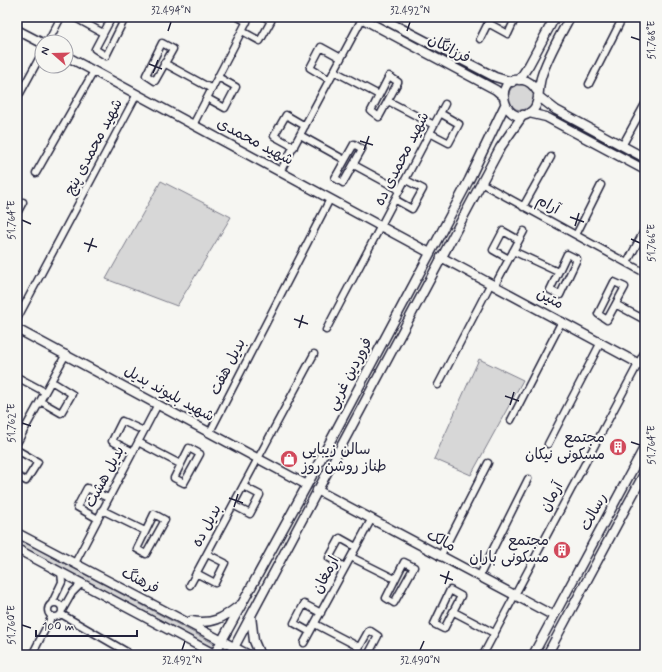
<svg xmlns="http://www.w3.org/2000/svg" width="662" height="672" viewBox="0 0 662 672" font-family="Mynerve,'Playpen Sans Arabic',sans-serif">
<rect width="100%" height="100%" fill="#f6f6f2"/>
<filter id="ink" filterUnits="userSpaceOnUse"><feTurbulence type="fractalNoise" baseFrequency=".025" numOctaves="2"/><feDisplacementMap in="SourceGraphic" scale="8" xChannelSelector="R" yChannelSelector="G"/><feConvolveMatrix kernelMatrix="1 2 1 2 8 2 1 2 1" color-interpolation-filters="sRGB"/></filter>
<g filter="url(#ink)">
<path fill="#d7d7d7" stroke="#7c7c89" d="M508 97a13 13 0 1 1 26 0a13 13 0 1 1-26 0Z
M161,181L231,217L177,306L106,279Z
M479,359L523,380L471,475L434,459Z
M17,538L213,643L214,646L211,647L17,544Z"/>
<g fill="none" stroke-linecap="round" stroke-linejoin="round">
<defs>
<path id="street" d="M74,17L103,33
M112,17L95,49L106,56L123,22L115,17
M238,17L247,22
M488,23L508,34L516,17
M242,31L260,41L271,21L265,17
M480,39L491,17
M48,42L61,17
M162,43L173,49L155,81L146,75Z
M164,63L212,89
M334,71L379,95
M389,76L398,82L379,117L371,111Z
M330,80L310,68L321,47L341,58
M589,84L623,17
M207,98L225,108L236,87L218,77
M17,99L42,53
M388,101L434,125
M193,125L249,17
M430,133L449,143L459,124L440,113
M300,135L345,160
M354,144L362,149L343,183L335,178Z
M622,146L645,104
M294,147L274,136L286,115L305,126
M354,165L400,190
M280,172L362,19
M36,173L94,71
M481,183L645,273
M396,200L412,209L423,189L406,180
M523,207L551,157
M17,213L23,202
M576,235L601,185
M513,251L558,272
M567,254L577,259L560,295L550,290Z
M509,259L493,250L503,231L519,240
M627,263L645,229
M614,282L625,287L607,320L598,314Z
M495,285L524,231
M617,305L645,320
M17,319L137,94
M326,330L445,104
M17,377L45,392
M438,385L491,283
M40,401L61,413L72,394L51,381
M511,420L562,321
M210,432L330,199
M138,442L180,464
M17,443L66,354
M548,444L601,342
M189,448L200,454L184,483L174,478Z
M17,450L38,462L26,481L17,476
M133,452L112,441L122,421L144,431
M233,505L250,514L260,495L243,486
M102,510L145,531
M154,514L165,520L146,554L137,549Z
M98,519L77,507L87,488L108,498
M351,557L395,579
M440,557L488,463
M404,562L414,567L394,603L386,598Z
M75,563L158,404
M345,567L329,558L340,538L356,547
M196,573L215,583L225,563L207,554
M479,577L528,479
M190,585L314,354
M450,590L461,596L444,629L434,624Z
M48 610a7 7 0 1 1 14 0a7 7 0 1 1-14 0Z
M52,603L62,582L61,572
M63,609L72,593L82,583
M454,612L494,633
M61,614L127,652L128,655
M315,624L359,647
M310,632L294,623L304,604L321,613
M304,643L371,520
M32,655L52,616
M355,655L369,630L378,636L368,655
M483,655L645,351"/>
<path id="secondary" d="M359,17L496,90L503,96
M379,17L495,77L512,82
M17,30L42,43
M66,56L430,253
M519,80L529,65L555,17
M537,91C534,86 530,81 523,80C488,74 507,135 533,110C540,103 538,88 541,78C547,57 560,36 570,17
M538,96L556,110L645,158
M529,113L546,117L645,170
M441,257L645,367
M17,329L307,485
M317,490L554,616
M17,533L249,655
M17,549L216,655
M251,616L254,641L260,655
M191,621C213,625 223,618 240,605
M214,655L307,485L469,180L505,105
M230,655L500,148L523,115
M533,655L645,446
M547,655L645,472"/>
</defs>
<use href="#street" stroke="#22223b" stroke-width="9"/>
<use href="#secondary" stroke="#22223b" stroke-width="11"/>
<use href="#street" stroke="#f6f6f2" stroke-width="6"/>
<use href="#secondary" stroke="#f6f6f2" stroke-width="8"/>
</g>
</g>
<path fill="none" stroke="#22223b" stroke-width="1.5" d="M168,31L171,22M407,31L410,22M631,37L640,40M149,64L162,69M153,73L158,60M360,141L373,145M364,150L369,136M570,217L584,222M22,220L31,224M575,226L579,213M631,239L640,243M84,243L97,247M88,252L93,238M294,319L308,324M299,328L303,315M505,396L519,401M510,405L514,392M22,423L31,426M631,442L640,445M229,498L243,503M234,507L238,494M440,575L453,580M445,584L449,571M22,625L31,628M182,650L185,641M420,650L424,641"/>
<defs>
<symbol id="building-disc" viewBox="-11 -11 22 22"><circle r="9.5" fill="#d1495b" stroke="#f6f6f2"/><path d="M-4-6H4V6H1V3H-1V6H-4ZM-2.5-4.3h1.7v1.8h-1.7ZM.8-4.3h1.7v1.8H.8ZM-2.5-1h1.7V.8h-1.7ZM.8-1h1.7V.8H.8Z" fill="#fff"/></symbol>
<symbol id="shop-disc" viewBox="-11 -11 22 22"><circle r="9.5" fill="#d1495b" stroke="#f6f6f2"/><path d="M-5-2.5h2.3a2.7 3.5 0 0 1 5.4 0H5L5.5 6h-11ZM-1.5-2.5h3a1.5 2.3 0 0 0-3 0Z" fill="#fff"/></symbol>
</defs>
<g fill-rule="evenodd">
<use href="#building-disc" x="608" y="437" width="20" height="20"/>
<use href="#shop-disc" x="279" y="449" width="20" height="20"/>
<use href="#building-disc" x="552" y="540" width="20" height="20"/>
</g>
<g text-anchor="middle" dominant-baseline="central" stroke-width="4" stroke-linejoin="round" paint-order="stroke">
<g font-size="15" fill="#22223b" stroke="#f6f6f2">
<text transform="translate(449 49) rotate(28)">فرزانگان</text>
<text transform="translate(255 142) rotate(28)">شهید محمدی</text>
<text transform="translate(94 147) rotate(-62)">شهید محمدی پنج</text>
<text transform="translate(402 159) rotate(-63)">شهید محمدی ده</text>
<text transform="translate(548 205) rotate(29)">آرام</text>
<text transform="translate(550 299) rotate(28)">متین</text>
<text transform="translate(228 367) rotate(-63)">بدیل هفت</text>
<text transform="translate(350 374) rotate(-62)">فروردین غربی</text>
<text transform="translate(169 394) rotate(29)">شهید بلیوند بدیل</text>
<text transform="translate(105 477) rotate(-62)">بدیل هشت</text>
<text transform="translate(552 497) rotate(-62)">آرمان</text>
<text transform="translate(594 512) rotate(-62)">رسالت</text>
<text transform="translate(207 526) rotate(-62)">بدیل ده</text>
<text transform="translate(441 541) rotate(28)">مالک</text>
<text transform="translate(326 575) rotate(-62)">ارمغان</text>
<text transform="translate(140 581) rotate(27)">فرهنگ</text>
</g>
<g font-size="15" fill="#22223b" stroke="#f6f6f2" text-anchor="end">
<text x="605" y="438">مجتمع<tspan x="605" dy="17">مسکونی نیکان</tspan></text>
<text x="302" y="450" text-anchor="start">سالن زیبایی<tspan x="302" dy="17">طناز روشن روز</tspan></text>
<text x="549" y="541">مجتمع<tspan x="549" dy="17">مسکونی باران</tspan></text>
</g>
</g>
<rect width="662" height="672" fill="none" stroke="#f6f6f2" stroke-width="44"/>
<g transform="translate(54 54) rotate(290)"><circle r="19" fill="#f6f6f2" stroke="#a1a1a9"/>
<path d="M0-3L7 15L0 10L-7 15Z" fill="#d1495b"/>
<text y="-6" font-size="11" font-weight="bold" text-anchor="middle" fill="#22223b">N</text>
</g>
<path d="M36 630v6h101v-6" fill="none" stroke="#22223b" stroke-width="2"/>
<text x="42" y="630" font-size="12" fill="#22223b" stroke="#f6f6f2" stroke-width="3" paint-order="stroke">100 m</text>
<rect x="22" y="22" width="618" height="628" fill="none" stroke="#22223b" stroke-width="1.5"/>
<g font-size="10" text-anchor="middle" fill="#22223b">
<text x="171" y="14">32.494°N</text>
<text x="410" y="14">32.492°N</text>
<text transform="translate(651 40) rotate(-90)" y="4">51.768°E</text>
<text transform="translate(11 220) rotate(-90)" y="4">51.764°E</text>
<text transform="translate(651 243) rotate(-90)" y="4">51.766°E</text>
<text transform="translate(11 423) rotate(-90)" y="4">51.762°E</text>
<text transform="translate(651 445) rotate(-90)" y="4">51.764°E</text>
<text transform="translate(11 625) rotate(-90)" y="4">51.760°E</text>
<text x="182" y="664">32.492°N</text>
<text x="420" y="664">32.490°N</text>
</g>
</svg>
